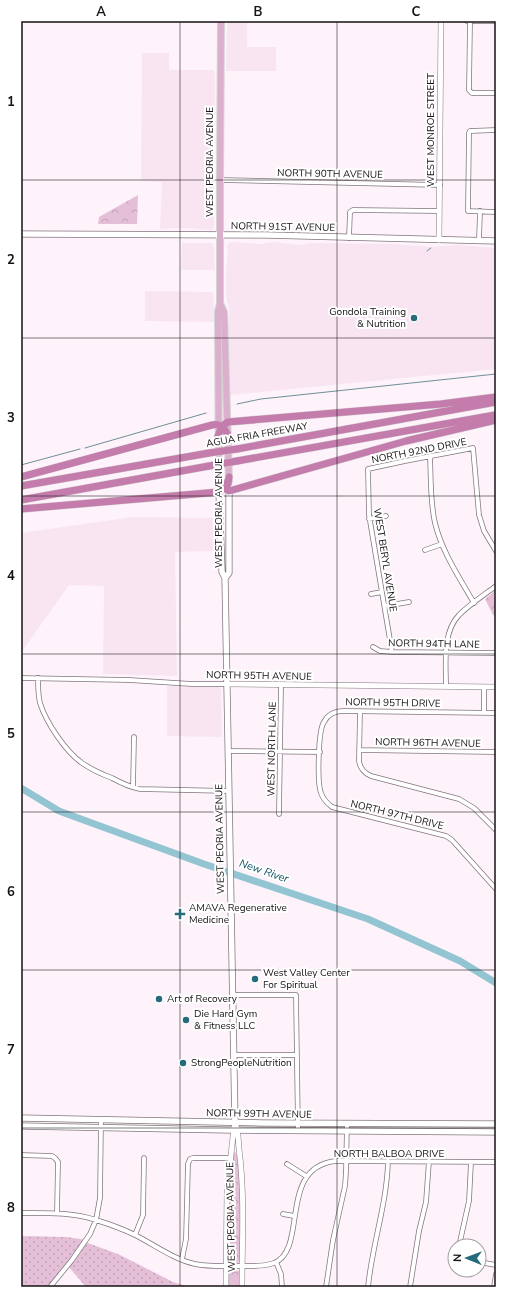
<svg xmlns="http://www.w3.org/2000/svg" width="517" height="1308" viewBox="0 0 517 1308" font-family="'Nunito Sans',sans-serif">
<defs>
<pattern id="grass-dots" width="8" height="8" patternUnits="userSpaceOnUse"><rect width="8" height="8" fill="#e4bfd7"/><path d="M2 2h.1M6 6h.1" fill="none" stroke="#c3a3b8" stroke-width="1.8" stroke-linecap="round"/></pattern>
<pattern id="park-crowns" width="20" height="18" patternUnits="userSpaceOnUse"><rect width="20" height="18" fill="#e4bfd7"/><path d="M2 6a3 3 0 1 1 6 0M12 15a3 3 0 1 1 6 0" fill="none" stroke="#c3a3b8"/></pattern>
</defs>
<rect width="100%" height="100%" fill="#fef3fa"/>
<path fill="#f9e5f2" d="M227,21H247V47H276V71H226Z
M142,53H169V70H214L215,77V110L212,125V143L214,149L213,173L214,187V227L212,230L183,228L160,229L162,182L141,181Z
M232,242L261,244L273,242L300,245L311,243L394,244L432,247L458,245L496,248V369L230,395L227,347L229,309L226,296V269L228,253L227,246L229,243Z
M182,243H212L214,248L215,270H181Z
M145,291L213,292L215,322L145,321Z
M132,517L217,518L218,551L175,552L177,676L103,674L104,586L69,585L21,653V533Z
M167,686L218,687L221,688L222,737L167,736Z"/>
<path fill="url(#grass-dots)" d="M21,1236L67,1237L86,1240L85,1242L118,1254L173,1282L189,1287H86L68,1266L50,1287H21Z"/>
<path fill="url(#park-crowns)" d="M138,195L137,224H98L99,217Z
M496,590V617L493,615L485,599Z
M235,1152L237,1155L241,1191L240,1258L238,1263H230L229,1259V1193L233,1154Z
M231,1269L239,1271L240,1287H228L229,1273Z"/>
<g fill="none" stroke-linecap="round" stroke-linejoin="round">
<path stroke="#6e8f99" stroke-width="1" d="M427,251L431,248
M237,404L261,399L496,374
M85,448L206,413
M21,465L80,449"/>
<path stroke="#93c4d2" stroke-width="7" d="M21,788L59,811L204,864L368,919L460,961L496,983"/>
<defs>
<path id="minor" d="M467,21H496
M470,21L469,90L472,93H496
M496,130L470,131L469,133L468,211L496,212
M220,180L440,185
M349,238L350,212L353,210L439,211
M479,240L480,211
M430,456C431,478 430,502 435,523C442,552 459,577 474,603
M369,519L386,516
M425,550L442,544
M371,594L382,592
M385,606L409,602
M373,647L380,651L392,652L496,653
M392,652L369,515L368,469L405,461L473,448L479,515L484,531L496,551
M21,678L129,680L192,684H227
M38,678C38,686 38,695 40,703C46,722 65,751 82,763C91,769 101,774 112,778C121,783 130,787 140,789L229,791
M446,686C446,663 442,633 459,615C470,604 484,595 496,586
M360,711L359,761C360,768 364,773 371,776L459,799L474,808L496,830
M484,713V687
M496,713L344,711C336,711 328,714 324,722C318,730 317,783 321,793C323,799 327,803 332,807L446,836L452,840L496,889
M359,750L496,752
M228,751L320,752
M133,787L134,737
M279,814L281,685
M233,995H296L298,1131
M234,1055H297
M21,1155L52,1156L55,1158L58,1162L57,1213
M287,1164L306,1176
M21,1213C46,1213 72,1212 96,1220C109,1224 123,1229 135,1235C155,1245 173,1259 195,1264C210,1267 226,1266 241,1266C252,1266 263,1267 274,1263C309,1249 277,1167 336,1161L496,1162
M283,1214L294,1216
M135,1235L143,1215L144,1158
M459,1246L469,1201L471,1162
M182,1259L186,1239L188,1164L190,1159L193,1158H230
M276,1262L281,1274L282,1287
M479,1262L496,1265
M50,1287L72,1260L90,1234L96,1220L100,1198L101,1120
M326,1287L333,1240L345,1186L346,1172L347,1123
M368,1287C372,1245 387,1204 388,1161
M410,1287L419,1231L426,1202L429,1161
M494,1287L496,1274"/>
<path id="tertiary" d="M439,240L441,21
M227,684L496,687
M235,1123C239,1132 238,1140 239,1149C245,1195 242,1241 242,1287
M226,1287L227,1192L234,1127"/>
<path id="secondary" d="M21,234L266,235L496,241
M219,492L222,572L225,578L235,1123
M225,578L229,573V491
M21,1118L263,1123L496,1124
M21,1126L228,1130L496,1132"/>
<path id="primary" d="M220,303L224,312L229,481
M219,492L218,312L220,303V180L221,21"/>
<path id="motorway" d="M218,436L222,426L228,422L441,404L496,397
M237,449L496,402
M237,461L495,415
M219,476L224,488L229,491L406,441L496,420
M21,477L212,425C221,423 224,428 228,435
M21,486L209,453
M21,500L209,466
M21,509L219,492L228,484L229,477"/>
</defs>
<use href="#minor" stroke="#81767d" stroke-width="5.5"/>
<use href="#tertiary" stroke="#81767d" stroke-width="6"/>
<use href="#secondary" stroke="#81767d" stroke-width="7"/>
<use href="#primary" stroke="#d5d4d5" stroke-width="8"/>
<use href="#motorway" stroke="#d5d4d5" stroke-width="8"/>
<use href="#minor" stroke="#fff" stroke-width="4"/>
<use href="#tertiary" stroke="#fff" stroke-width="5"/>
<use href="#secondary" stroke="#fff" stroke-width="5.5"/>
<use href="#primary" stroke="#dbb0cd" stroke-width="6"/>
<use href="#motorway" stroke="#c37cac" stroke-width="7"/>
<defs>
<path id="motorway-bridge" d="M209,453L237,449
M209,466L237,461"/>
</defs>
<use href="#motorway-bridge" stroke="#d5d4d5" stroke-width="8" stroke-linecap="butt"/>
<use href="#motorway-bridge" stroke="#c37cac" stroke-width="7"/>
</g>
<path fill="none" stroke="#171215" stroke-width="1" stroke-opacity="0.55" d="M180,21V1287M337,21V1287M21,180H496M21,338H496M21,496H496M21,654H496M21,812H496M21,970H496M21,1128H496"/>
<g fill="#266b7b" stroke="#fff" stroke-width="1.5">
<circle cx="414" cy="318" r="4"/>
<path d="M178 908h4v4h4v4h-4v4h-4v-4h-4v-4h4z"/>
<circle cx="255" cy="979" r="4"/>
<circle cx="159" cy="999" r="4"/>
<circle cx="186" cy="1020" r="4"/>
<circle cx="183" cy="1063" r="4"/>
</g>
<g text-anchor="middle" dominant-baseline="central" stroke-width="4" stroke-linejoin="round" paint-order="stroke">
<g font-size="10" fill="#171215" stroke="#fff">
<text transform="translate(431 130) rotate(-90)">WEST MONROE STREET</text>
<text transform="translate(210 162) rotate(-90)">WEST PEORIA AVENUE</text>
<text transform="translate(330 174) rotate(1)">NORTH 90TH AVENUE</text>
<text transform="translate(283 227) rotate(1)">NORTH 91ST AVENUE</text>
<text transform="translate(257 435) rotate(-10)">AGUA FRIA FREEWAY</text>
<text transform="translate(419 451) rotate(-11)">NORTH 92ND DRIVE</text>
<text transform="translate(219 513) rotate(-90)">WEST PEORIA AVENUE</text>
<text transform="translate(385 560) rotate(81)">WEST BERYL AVENUE</text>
<text transform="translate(434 644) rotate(1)">NORTH 94TH LANE</text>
<text transform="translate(259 676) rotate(1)">NORTH 95TH AVENUE</text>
<text transform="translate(393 703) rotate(1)">NORTH 95TH DRIVE</text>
<text transform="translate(428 743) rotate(1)">NORTH 96TH AVENUE</text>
<text transform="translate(272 749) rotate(-89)">WEST NORTH LANE</text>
<text transform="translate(397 815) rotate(14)">NORTH 97TH DRIVE</text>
<text transform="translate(220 839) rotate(-91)">WEST PEORIA AVENUE</text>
<text transform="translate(259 1114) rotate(1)">NORTH 99TH AVENUE</text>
<text x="389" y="1154">NORTH BALBOA DRIVE</text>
<text transform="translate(231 1217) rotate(-91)">WEST PEORIA AVENUE</text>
</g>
<g font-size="10" fill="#171215" stroke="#fff" text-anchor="start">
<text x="406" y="312" text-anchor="end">Gondola Training<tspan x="406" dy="12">&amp; Nutrition</tspan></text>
<text x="189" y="908">AMAVA Regenerative<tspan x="189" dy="12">Medicine</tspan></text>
<text x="263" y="973">West Valley Center<tspan x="263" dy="12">For Spiritual</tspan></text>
<text x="167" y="999">Art of Recovery</text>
<text x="194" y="1014">Die Hard Gym<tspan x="194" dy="12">&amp; Fitness LLC</tspan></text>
<text x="191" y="1063">StrongPeopleNutrition</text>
</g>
<g font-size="11" font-style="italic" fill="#0d5262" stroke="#fff">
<text transform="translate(264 871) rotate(19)">New River</text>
</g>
</g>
<rect width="517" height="1308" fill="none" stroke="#ffffff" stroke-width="44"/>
<g transform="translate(467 1258) rotate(271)"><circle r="19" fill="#ffffff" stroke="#a2a0a1"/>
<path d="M0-3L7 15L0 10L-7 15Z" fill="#266b7b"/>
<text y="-6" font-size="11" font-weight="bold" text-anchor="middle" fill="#171215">N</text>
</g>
<rect x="22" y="22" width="473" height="1264" fill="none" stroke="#171215" stroke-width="1.5"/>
<g font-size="13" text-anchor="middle" font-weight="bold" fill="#171215">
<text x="101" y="16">A</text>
<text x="258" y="16">B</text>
<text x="416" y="16">C</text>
<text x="11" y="106">1</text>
<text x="11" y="264">2</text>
<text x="11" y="422">3</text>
<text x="11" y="580">4</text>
<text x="11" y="738">5</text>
<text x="11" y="896">6</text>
<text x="11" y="1054">7</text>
<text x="11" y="1212">8</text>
</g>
</svg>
